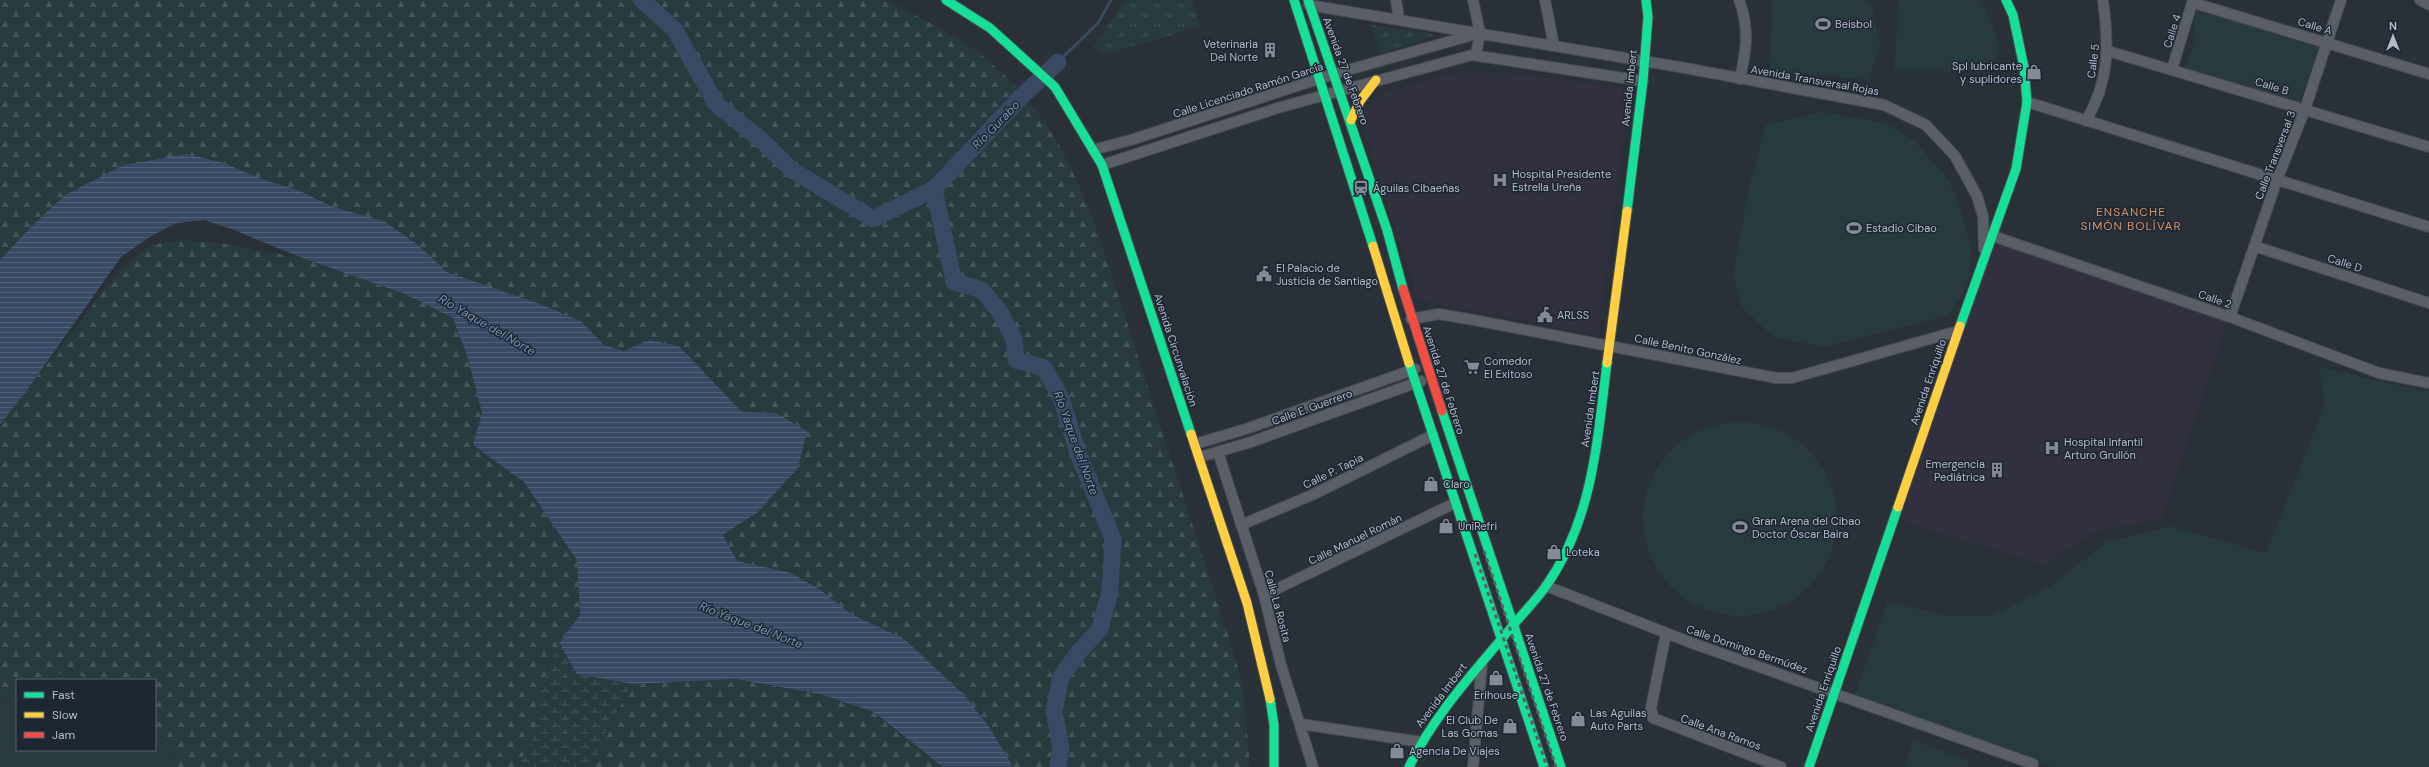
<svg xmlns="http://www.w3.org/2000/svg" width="2429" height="767" viewBox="0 0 2429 767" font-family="'DM Sans',sans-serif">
<defs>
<pattern id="forest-firs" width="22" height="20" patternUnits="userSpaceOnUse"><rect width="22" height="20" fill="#273a3e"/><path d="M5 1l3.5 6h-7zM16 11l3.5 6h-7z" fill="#445559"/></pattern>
<pattern id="wetland-marsh" width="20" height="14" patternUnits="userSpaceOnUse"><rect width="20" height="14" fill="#273a3e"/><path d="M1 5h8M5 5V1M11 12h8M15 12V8" fill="none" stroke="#445559"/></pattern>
<pattern id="park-tufts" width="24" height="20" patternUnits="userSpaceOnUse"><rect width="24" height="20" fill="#273a3e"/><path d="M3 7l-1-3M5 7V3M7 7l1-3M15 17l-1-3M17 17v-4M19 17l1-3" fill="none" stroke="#445559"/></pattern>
<pattern id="water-rules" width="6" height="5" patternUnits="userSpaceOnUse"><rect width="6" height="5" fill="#384963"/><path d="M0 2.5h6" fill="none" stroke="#526178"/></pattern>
</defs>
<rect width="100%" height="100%" fill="#2a3038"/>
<path fill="#31303e" d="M1471,72L1524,74L1630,90L1598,335L1418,300L1364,130V114L1371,102L1387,92L1444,75Z
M1993,236L2230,317L2162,519L2096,531L2044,565L1894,519Z"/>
<path fill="#273a3e" d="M1772,0H1867L1871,3L1880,45L1869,80L1770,70Z
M1899,0H1982L1999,43L1995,71H1894Z
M2196,10L2319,47L2298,105L2185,70L2193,46Z
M1822,112L1885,123L1914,140L1949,180L1960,208L1971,248L1969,282L1949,315L1824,347L1773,337L1742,307L1733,276L1749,187L1766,124Z
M2319,367L2429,392V767H2051L1855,695L1887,602L1948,616H1992L2049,587L2107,542L2169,526L2266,553L2325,404Z
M1643 519a97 97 0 1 1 194 0a97 97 0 1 1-194 0Z
M73,668L86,680H47Z
M17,693V750H155V738L175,754L177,767H0V701Z
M1914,740L1970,761L1968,767H1904Z"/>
<path fill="url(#forest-firs)" d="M0,0H886C914,15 955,34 979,53C1045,105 1071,160 1099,236L1234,653L1243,689L1250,767H1013L990,728L903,638L851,614L819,589L791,573L737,562L723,535L758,512L776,413L742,412L707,374L649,340L624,351L604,345L581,321L540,304L447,272L418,245L384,221L333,207L298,190L267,181L0,261Z
M180,240L228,244L305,259L405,294L453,318L468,358L482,413L473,445L524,482L578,560L580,615L559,643L541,687L532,744L515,767H177L175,754L155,738V680H86L72,668L47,680H17V693L0,701V424L122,268L151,245Z
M736,679L820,694L874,712L943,767H594L605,734L633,684Z"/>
<path fill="url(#wetland-marsh)" d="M559,643L577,674L633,684L605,734L594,767H515L532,744L541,687Z"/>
<path fill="url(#park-tufts)" d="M1126,0H1192L1200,27L1105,54L1093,47Z
M1371,25L1432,34L1433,36L1380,54Z"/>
<path fill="url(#water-rules)" d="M187,154L224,163L267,181L298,190L333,207L384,221L418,245L447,272L540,304L581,321L604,345L624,351L649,340L679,346L742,412L776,413L807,431L798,468L758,512L723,535L737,561L791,573L819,589L851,614L903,638L966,697L990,728L1013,767H943L874,712L820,694L736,679L633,684L577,674L559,643L580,615L577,560L524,482L473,445L482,413L468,358L453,318L405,294L305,259L229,228L204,220L176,223L148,238L121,257L25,393L0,424V260L30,228L65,195L124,165Z"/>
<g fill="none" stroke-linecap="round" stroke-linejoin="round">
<path stroke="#384963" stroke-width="3" d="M1058,62L1098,23L1111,0"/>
<path stroke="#384963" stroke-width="17" d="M642,0L675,30L716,104L760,139L792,170L873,219L934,189L954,282L982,290L1000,312L1014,339L1016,360L1044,368L1061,398L1079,456L1113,539L1110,591L1100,629L1078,653L1061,677L1054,711L1061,748L1058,767
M934,189L1021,97L1058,62"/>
<defs>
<path id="street" d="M1396,0L1399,19
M1473,0L1480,33L1476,54
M1545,0L1554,46
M1739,0C1750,28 1746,51 1740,79
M2420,0L2429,5
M2194,3L2429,74
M1309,5L1685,68L1884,105L1926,125L1955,156L1977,196L1983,216L1984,249
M2108,51L2429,147
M2172,69L2193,0
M2027,102L2429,227
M2086,121C2110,80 2109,45 2103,0
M1093,150L1134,139L1334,74L1476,34
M1102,165L1281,107L1472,55L1643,81
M1993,236L2230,317L2379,373L2429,383
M2254,246L2429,303
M2230,317L2277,180L2305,109L2341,0
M1411,319L1439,314L1474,320L1776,378H1792L1958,331
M1195,444L1246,429L1415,369
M1218,452L1264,595L1281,665L1313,767
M1200,457L1251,442L1421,381
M1241,525L1312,495L1433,435
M1546,586L1692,643L2033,764L2032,767
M1264,595L1455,503
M1666,633L1651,708L1653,718L1781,767
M1301,724L1421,742
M1473,767L1482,663"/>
<path id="fast" d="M946,0L990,28L1055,87L1102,165L1191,434
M1294,0L1373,246
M1308,0L1387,230L1403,289
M1627,211L1643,81L1648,17L1646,0
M1960,326L2016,169L2027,102L2024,67L2013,15L2006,0
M1409,363L1544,767
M1442,411L1561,767
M1270,699L1274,725V767
M1409,767C1435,713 1477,669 1515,623C1525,611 1537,599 1546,586C1593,519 1597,442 1607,363
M1809,767L1898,507"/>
<path id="slow" d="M1351,120L1360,101L1376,80
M1373,246L1409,363
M1607,363L1627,211
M1191,434L1247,603L1270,699
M1898,507L1960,326"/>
<path id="jam" d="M1403,289L1442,411"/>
</defs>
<use href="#street" stroke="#484c53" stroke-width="12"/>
<use href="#fast" stroke="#484c53" stroke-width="11"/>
<use href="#slow" stroke="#484c53" stroke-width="11"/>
<use href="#jam" stroke="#484c53" stroke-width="11"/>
<use href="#street" stroke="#5a5e66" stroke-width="10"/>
<use href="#fast" stroke="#16e098" stroke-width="9"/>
<use href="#slow" stroke="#ffcf43" stroke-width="9"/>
<use href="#jam" stroke="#f24e42" stroke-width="9"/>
<path stroke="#595d64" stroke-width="3" stroke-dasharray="4 4" stroke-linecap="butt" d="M1484,551L1556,767
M1475,554L1547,767"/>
</g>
<defs>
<symbol id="stadium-bare" viewBox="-9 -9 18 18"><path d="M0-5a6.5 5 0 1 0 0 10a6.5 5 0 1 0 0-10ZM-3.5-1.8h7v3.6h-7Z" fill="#848b96" stroke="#1d2633" stroke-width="2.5" paint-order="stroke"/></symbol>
<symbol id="building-bare" viewBox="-9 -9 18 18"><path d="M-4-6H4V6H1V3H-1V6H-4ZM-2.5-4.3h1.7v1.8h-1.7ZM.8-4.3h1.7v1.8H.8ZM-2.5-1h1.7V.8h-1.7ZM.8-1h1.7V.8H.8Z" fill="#848b96" stroke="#1d2633" stroke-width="2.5" paint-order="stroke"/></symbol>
<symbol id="shop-bare" viewBox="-9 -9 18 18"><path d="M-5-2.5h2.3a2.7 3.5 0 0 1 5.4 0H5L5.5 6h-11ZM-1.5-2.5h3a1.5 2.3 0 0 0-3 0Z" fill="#848b96" stroke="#1d2633" stroke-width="2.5" paint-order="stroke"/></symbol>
<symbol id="hospital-bare" viewBox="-9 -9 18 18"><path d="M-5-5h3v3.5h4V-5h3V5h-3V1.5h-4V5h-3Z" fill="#848b96" stroke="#1d2633" stroke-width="2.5" paint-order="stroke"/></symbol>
<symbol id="station-bare" viewBox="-9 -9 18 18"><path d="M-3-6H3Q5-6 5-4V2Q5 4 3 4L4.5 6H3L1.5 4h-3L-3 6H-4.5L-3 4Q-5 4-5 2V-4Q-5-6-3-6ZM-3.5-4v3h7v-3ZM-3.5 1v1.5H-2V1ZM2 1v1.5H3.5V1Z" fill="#848b96" stroke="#1d2633" stroke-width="2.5" paint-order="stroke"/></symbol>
<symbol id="civic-bare" viewBox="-9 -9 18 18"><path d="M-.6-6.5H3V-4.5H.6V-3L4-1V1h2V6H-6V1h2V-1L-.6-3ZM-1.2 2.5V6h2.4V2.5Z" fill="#848b96" stroke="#1d2633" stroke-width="2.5" paint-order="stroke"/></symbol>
<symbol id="supermarket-bare" viewBox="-9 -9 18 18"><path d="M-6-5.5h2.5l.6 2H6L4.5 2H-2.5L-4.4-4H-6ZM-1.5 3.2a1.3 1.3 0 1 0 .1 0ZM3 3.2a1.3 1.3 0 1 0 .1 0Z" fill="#848b96" stroke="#1d2633" stroke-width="2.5" paint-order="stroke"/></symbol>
</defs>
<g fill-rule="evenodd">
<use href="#stadium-bare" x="1812" y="13" width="22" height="22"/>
<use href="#building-bare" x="1259" y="39" width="22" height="22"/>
<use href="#shop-bare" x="2023" y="61" width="22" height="22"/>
<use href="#hospital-bare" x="1489" y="169" width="22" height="22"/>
<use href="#station-bare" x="1350" y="177" width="22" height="22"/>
<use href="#stadium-bare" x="1843" y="217" width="22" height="22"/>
<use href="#civic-bare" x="1253" y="263" width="22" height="22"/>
<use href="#civic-bare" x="1534" y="304" width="22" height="22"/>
<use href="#supermarket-bare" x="1461" y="356" width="22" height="22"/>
<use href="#hospital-bare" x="2041" y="437" width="22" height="22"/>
<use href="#building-bare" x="1986" y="459" width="22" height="22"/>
<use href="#shop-bare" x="1420" y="473" width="22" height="22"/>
<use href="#shop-bare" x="1435" y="515" width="22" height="22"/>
<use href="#stadium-bare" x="1729" y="516" width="22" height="22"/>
<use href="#shop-bare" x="1543" y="541" width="22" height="22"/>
<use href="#shop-bare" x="1485" y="667" width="22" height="22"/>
<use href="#shop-bare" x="1567" y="708" width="22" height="22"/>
<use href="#shop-bare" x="1499" y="715" width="22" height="22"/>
<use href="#shop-bare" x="1386" y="740" width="22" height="22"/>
</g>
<g text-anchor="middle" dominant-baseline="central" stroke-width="3" stroke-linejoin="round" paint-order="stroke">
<g font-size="11" fill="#b4bcc9" stroke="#1d2633" text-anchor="start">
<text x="1835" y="24">Beisbol</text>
<text x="1258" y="44" text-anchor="end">Veterinaria<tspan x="1258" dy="13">Del Norte</tspan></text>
<text x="2022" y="66" text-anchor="end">Spl lubricante<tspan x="2022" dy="13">y suplidores</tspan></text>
<text x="1512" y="174">Hospital Presidente<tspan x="1512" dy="13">Estrella Ureña</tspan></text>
<text x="1373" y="188">Águilas Cibaeñas</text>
<text x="1866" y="228">Estadio Cibao</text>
<text x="1276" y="268">El Palacio de<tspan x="1276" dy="13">Justicia de Santiago</tspan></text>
<text x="1557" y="315">ARLSS</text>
<text x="1484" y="361">Comedor<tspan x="1484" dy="13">El Exitoso</tspan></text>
<text x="2064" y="442">Hospital Infantil<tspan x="2064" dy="13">Arturo Grullón</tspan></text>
<text x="1985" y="464" text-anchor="end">Emergencia<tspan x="1985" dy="13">Pediátrica</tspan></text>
<text x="1443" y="484">Claro</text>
<text x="1752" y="521">Gran Arena del Cibao<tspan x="1752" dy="13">Doctor Óscar Baira</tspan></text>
<text x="1458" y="526">UniRefri</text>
<text x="1566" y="552">Loteka</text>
<text x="1496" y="695" text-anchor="middle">Erihouse</text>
<text x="1590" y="713">Las Aguilas<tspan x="1590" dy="13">Auto Parts</tspan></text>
<text x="1498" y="720" text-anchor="end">El Club De<tspan x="1498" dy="13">Las Gomas</tspan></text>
<text x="1409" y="751">Agencia De Viajes</text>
</g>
<g font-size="11" fill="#b4bcc9" stroke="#1d2633">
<text transform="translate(2315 26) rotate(17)">Calle A</text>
<text transform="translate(2172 31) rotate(-72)">Calle 4</text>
<text transform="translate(2093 61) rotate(-83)">Calle 5</text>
<text transform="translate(1346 71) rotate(70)">Avenida 27 de Febrero</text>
<text transform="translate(1815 80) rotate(10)">Avenida Transversal Rojas</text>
<text transform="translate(2272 86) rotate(17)">Calle B</text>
<text transform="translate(1629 88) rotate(-84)">Avenida Imbert</text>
<text transform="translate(1248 90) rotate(-18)">Calle Licenciado Ramón García</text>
<text transform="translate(2275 155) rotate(-69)">Calle Transversal 3</text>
<text transform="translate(2345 263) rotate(18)">Calle D</text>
<text transform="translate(2215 299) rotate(19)">Calle 2</text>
<text transform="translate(1688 349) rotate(12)">Calle Benito González</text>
<text transform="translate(1176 350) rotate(72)">Avenida Circunvalación</text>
<text transform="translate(1444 380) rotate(72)">Avenida 27 de Febrero</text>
<text transform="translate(1928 382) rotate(-71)">Avenida Enriquillo</text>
<text transform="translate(1312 407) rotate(-20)">Calle E. Guerrero</text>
<text transform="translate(1590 409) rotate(-82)">Avenida Imbert</text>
<text transform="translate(1333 471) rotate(-26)">Calle P. Tapia</text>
<text transform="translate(1355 539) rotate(-26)">Calle Manuel Román</text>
<text transform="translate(1278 606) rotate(75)">Calle La Rosita</text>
<text transform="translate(1747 649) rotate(19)">Calle Domingo Bermúdez</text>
<text transform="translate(1547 687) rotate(71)">Avenida 27 de Febrero</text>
<text transform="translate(1823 689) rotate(-71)">Avenida Enriquillo</text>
<text transform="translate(1441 695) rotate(-53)">Avenida Imbert</text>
<text transform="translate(1721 732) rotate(20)">Calle Ana Ramos</text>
</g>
<g font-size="12" font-style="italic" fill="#7c92b1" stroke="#1d2633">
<text transform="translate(996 125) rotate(-46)">Río Gurabo</text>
<text transform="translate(487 325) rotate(30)">Río Yaque del Norte</text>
<text transform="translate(1076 443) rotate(70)">Río Yaque del Norte</text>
<text transform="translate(751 625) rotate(21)">Río Yaque del Norte</text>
</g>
<g font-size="12" letter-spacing="1" fill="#d59563" stroke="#1d2633">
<text x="2131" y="212">ENSANCHE<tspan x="2131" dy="14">SIMÓN BOLÍVAR</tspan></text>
</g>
</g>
<rect x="16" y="679" width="140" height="72" fill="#1d2633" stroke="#59626f"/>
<rect x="24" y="692" width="20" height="6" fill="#16e098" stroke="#59626f"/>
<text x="52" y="699" font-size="12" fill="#b4bcc9">Fast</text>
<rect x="24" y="712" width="20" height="6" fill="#ffcf43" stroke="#59626f"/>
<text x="52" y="719" font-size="12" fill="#b4bcc9">Slow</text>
<rect x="24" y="732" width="20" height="6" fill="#f24e42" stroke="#59626f"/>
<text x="52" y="739" font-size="12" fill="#b4bcc9">Jam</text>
<g transform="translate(2393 36)" stroke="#1d2633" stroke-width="3" paint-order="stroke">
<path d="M0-3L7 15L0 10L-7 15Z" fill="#b4bcc9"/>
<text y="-6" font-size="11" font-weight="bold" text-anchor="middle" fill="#b4bcc9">N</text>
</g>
</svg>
